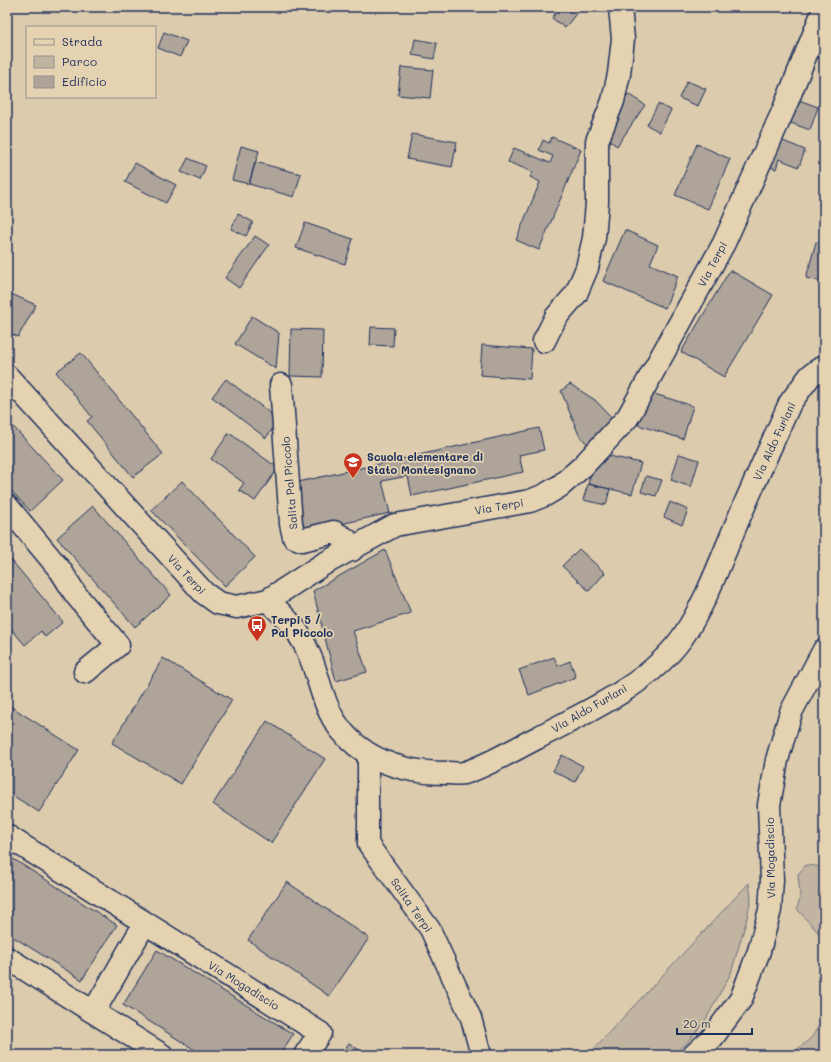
<svg xmlns="http://www.w3.org/2000/svg" width="831" height="1062" viewBox="0 0 831 1062" font-family="Mali,sans-serif">
<rect width="100%" height="100%" fill="#ddcbad"/>
<filter id="ink" filterUnits="userSpaceOnUse"><feTurbulence type="fractalNoise" baseFrequency=".025" numOctaves="2"/><feDisplacementMap in="SourceGraphic" scale="8" xChannelSelector="R" yChannelSelector="G"/><feConvolveMatrix kernelMatrix="1 2 1 2 8 2 1 2 1" color-interpolation-filters="sRGB"/></filter>
<g filter="url(#ink)">
<path fill="#c1b4a1" stroke="#6e7280" d="M806,865L824,867V939L797,909L800,897L798,874Z
M749,883L751,899L746,922L731,973L705,1021L687,1043L672,1055H588Z
M824,1017V1055H791L812,1037Z"/>
<path fill="#aea499" stroke="#1b2f5e" d="M560,7H581L565,28L552,18Z
M824,24V59L811,54Z
M164,32L187,41L180,57L158,48Z
M415,39L437,43L434,59L412,55Z
M401,67L433,70L430,98L398,95Z
M687,81L706,89L698,106L679,98Z
M628,94L645,105L617,146L601,135Z
M796,99L818,107L810,130L788,122Z
M658,104L671,110L660,132L647,125Z
M412,134L457,142L452,167L407,159Z
M552,137L581,150L539,250L516,240L540,182L530,177L533,172L508,162L514,148L550,163L553,156L539,150L543,140L549,143Z
M776,138L805,150L799,167L779,159L776,169L766,165Z
M697,144L730,159L708,209L675,195Z
M241,146L259,151L249,184L232,180Z
M188,158L206,166L200,180L181,172Z
M255,162L301,174L294,197L249,184Z
M135,163L176,185L166,203L125,182Z
M238,214L253,222L246,236L231,229Z
M305,223L353,239L345,264L296,248Z
M625,230L658,245L650,264L678,276L665,308L603,281Z
M255,236L269,245L239,288L225,278Z
M816,242L824,244V282L806,278Z
M730,270L773,295L724,377L681,352Z
M7,292L36,305L18,337L7,332Z
M252,316L279,333L276,369L235,344Z
M371,327L394,328L393,346L370,345Z
M291,329L323,330L322,377L290,376Z
M482,345L532,349L530,379L480,375Z
M81,353L163,454L133,477L87,421L92,417L56,372Z
M226,379L279,420L266,438L212,397Z
M570,384L595,400L615,421L593,450L579,435L561,391Z
M648,392L693,406L683,439L638,425Z
M7,420L63,480L30,511L7,486Z
M539,428L544,450L519,455L523,472L412,496L408,476L382,481L390,513L305,532L294,483Z
M229,433L278,468L255,501L239,490L244,483L211,459Z
M596,453L641,463L632,494L588,484Z
M679,454L699,460L691,487L671,480Z
M646,476L662,480L656,496L641,492Z
M182,481L255,557L225,586L151,510Z
M588,484L610,489L606,505L583,500Z
M670,502L688,510L682,525L664,517Z
M93,506L171,595L135,627L57,538Z
M579,549L605,573L589,591L562,566Z
M385,550L411,613L353,631L367,672L336,681L313,591Z
M7,555L63,622L45,637L41,631L25,645L7,624Z
M554,657L558,666L570,661L576,677L529,695L519,670Z
M163,658L232,700L181,784L112,743Z
M7,704L79,750L39,812L7,792Z
M267,721L325,759L271,843L213,804Z
M562,755L583,766L575,782L553,771Z
M7,855L117,925L82,980L7,933Z
M287,882L369,938L329,996L248,940Z
M157,950L293,1034L280,1055H203L123,1005Z
M349,1043L366,1055H341Z"/>
<g fill="none" stroke-linecap="round" stroke-linejoin="round">
<defs>
<path id="pedestrian" d="M368,754V844L430,929L471,1018L481,1055"/>
<path id="minor" d="M544,341L556,317L576,294L587,268L594,238L597,203V141L613,101L619,74L623,39L620,7
M7,376L204,593L218,603L237,607L268,600L322,565L395,525L530,501L545,495L560,486L583,466L628,417L724,243L784,109L824,9
M281,385L291,524L294,537L302,540L334,532L346,539L352,550
M7,506L61,571L76,595L118,645L85,672
M268,600C278,611 290,621 298,633C327,677 314,719 367,753C391,768 420,773 448,773C453,773 459,774 464,773C487,766 515,749 537,738C588,711 647,686 682,638C704,606 718,568 733,532C751,489 771,446 790,403L810,376L824,366
M7,836L320,1033L305,1055
M94,1011L145,923"/>
<path id="tertiary" d="M7,958L162,1055
M694,1055L712,1038L741,999L759,951L770,910L772,880L769,805L777,760L791,712L824,650"/>
</defs>
<use href="#pedestrian" stroke="#1b2f5e" stroke-width="23"/>
<use href="#minor" stroke="#1b2f5e" stroke-width="25"/>
<use href="#tertiary" stroke="#1b2f5e" stroke-width="25"/>
<use href="#pedestrian" stroke="#e5d2b0" stroke-width="20"/>
<use href="#minor" stroke="#e5d2b0" stroke-width="22"/>
<use href="#tertiary" stroke="#e5d2b0" stroke-width="22"/>
</g>
</g>
<defs>
<symbol id="school-pin" viewBox="-11 -11 22 30"><path d="M0 17L-7.5 6A9.5 9.5 0 1 1 7.5 6Z" fill="#c8321e" stroke="#e5d2b0"/><path d="M0-5L7-2L0 1L-7-2ZM-4 1L0 2.5L4 1V4Q0 6-4 4Z" fill="#fff"/></symbol>
<symbol id="bus-pin" viewBox="-11 -11 22 30"><path d="M0 17L-7.5 6A9.5 9.5 0 1 1 7.5 6Z" fill="#c8321e" stroke="#e5d2b0"/><path d="M-5-6H5V4H4V6H2V4H-2V6H-4V4H-5ZM-3.5-4V0h7V-4ZM-3.5 1.2v1.5H-2V1.2ZM2 1.2v1.5H3.5V1.2Z" fill="#fff"/></symbol>
</defs>
<g fill-rule="evenodd">
<use href="#school-pin" x="342" y="451" width="22" height="30"/>
<use href="#bus-pin" x="246" y="614" width="22" height="30"/>
</g>
<g text-anchor="middle" dominant-baseline="central" stroke-width="3.5" stroke-linejoin="round" paint-order="stroke">
<g font-size="11" fill="#1b2f5e" stroke="#e5d2b0">
<text transform="translate(712 264) rotate(-62)">Via Terpi</text>
<text transform="translate(774 441) rotate(-65)">Via Aldo Furlani</text>
<text transform="translate(289 483) rotate(-95)">Salita Pal Piccolo</text>
<text transform="translate(499 506) rotate(-10)">Via Terpi</text>
<text transform="translate(187 574) rotate(47)">Via Terpi</text>
<text transform="translate(589 708) rotate(-30)">Via Aldo Furlani</text>
<text transform="translate(770 858) rotate(-91)">Via Mogadiscio</text>
<text transform="translate(412 905) rotate(55)">Salita Terpi</text>
<text transform="translate(244 985) rotate(32)">Via Mogadiscio</text>
</g>
<g font-size="11" font-weight="bold" fill="#1b2f5e" stroke="#e5d2b0" text-anchor="start">
<text x="367" y="456">Scuola elementare di<tspan x="367" dy="13">Stato Montesignano</tspan></text>
<text x="271" y="619">Terpi 5 /<tspan x="271" dy="13">Pal Piccolo</tspan></text>
</g>
</g>
<rect width="831" height="1062" fill="none" stroke="#e5d2b0" stroke-width="24"/>
<rect x="12" y="12" width="807" height="1038" fill="none" stroke="#1b2f5e" stroke-width="1.5" filter="url(#ink)"/>
<rect x="26" y="26" width="130" height="72" fill="#e5d2b0" stroke="#94918f"/>
<rect x="34" y="39" width="20" height="6" fill="#e5d2b0" stroke="#94918f"/>
<text x="62" y="46" font-size="12" fill="#1b2f5e">Strada</text>
<rect x="34" y="56" width="20" height="12" fill="#c1b4a1" stroke="#94918f"/>
<text x="62" y="66" font-size="12" fill="#1b2f5e">Parco</text>
<rect x="34" y="76" width="20" height="12" fill="#aea499" stroke="#94918f"/>
<text x="62" y="86" font-size="12" fill="#1b2f5e">Edificio</text>
<path d="M677 1028v6h75v-6" fill="none" stroke="#1b2f5e" stroke-width="2"/>
<text x="683" y="1028" font-size="12" fill="#1b2f5e" stroke="#e5d2b0" stroke-width="3" paint-order="stroke">20 m</text>
</svg>
